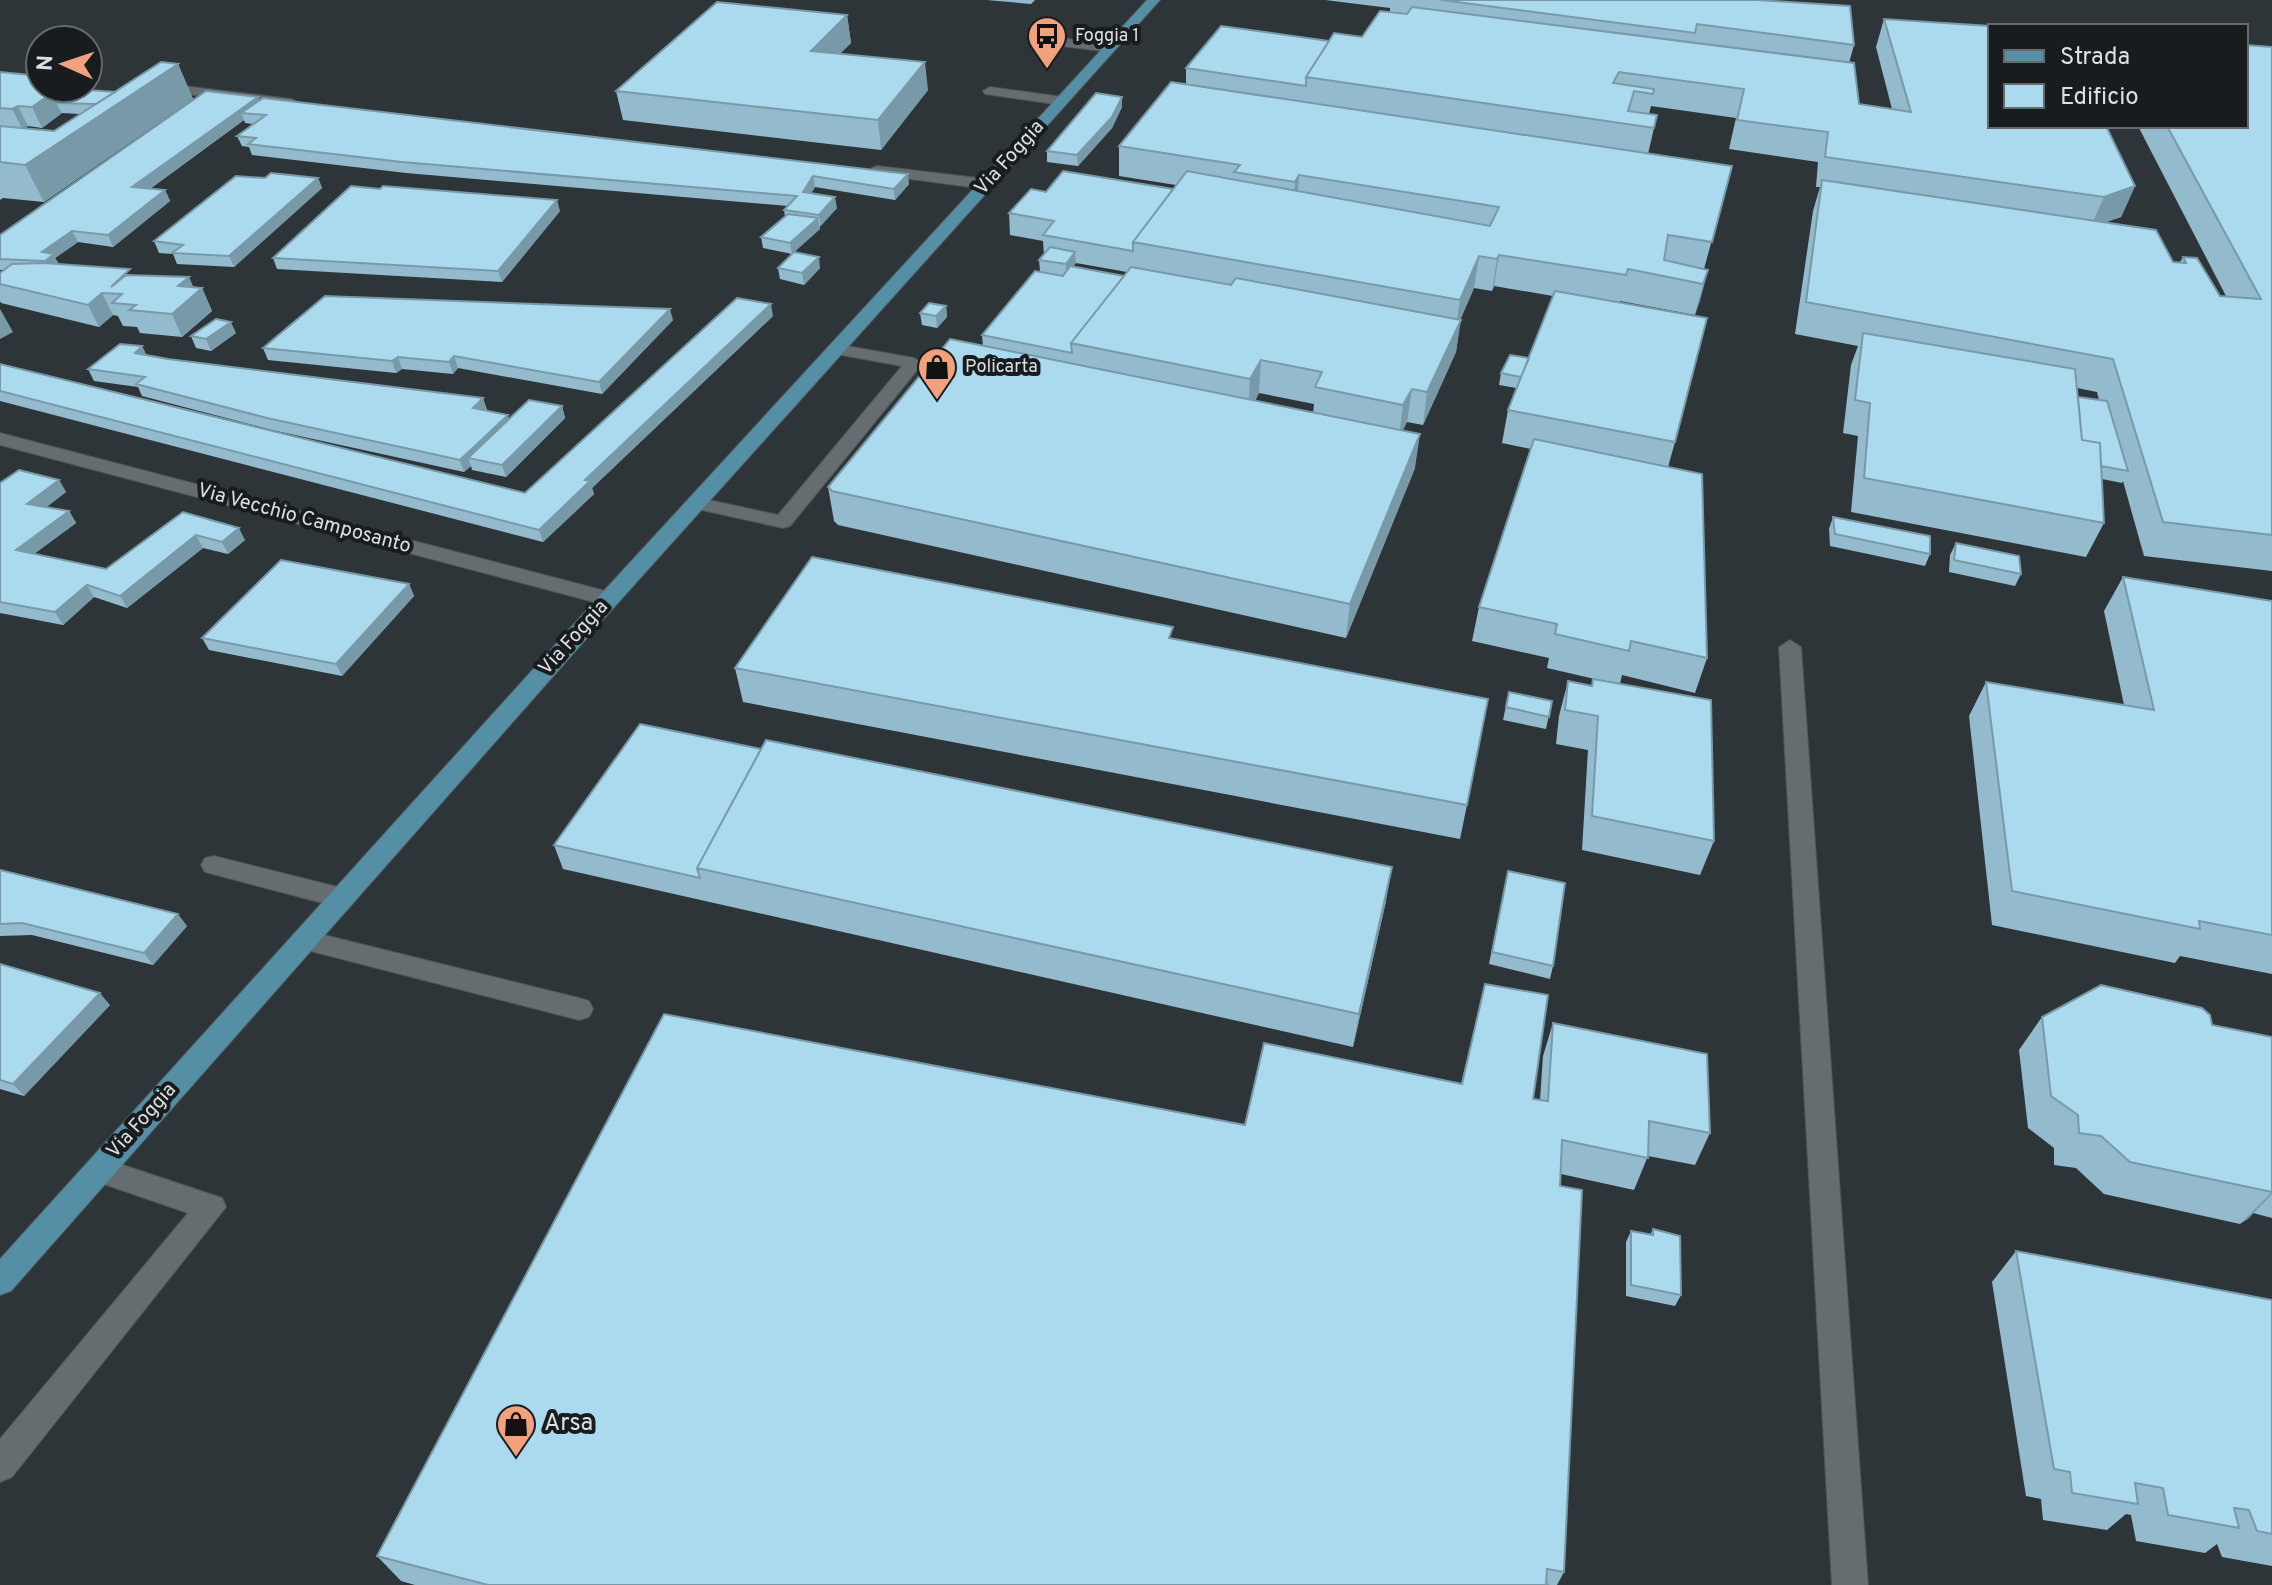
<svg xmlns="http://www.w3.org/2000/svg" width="2272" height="1585" viewBox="0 0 2272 1585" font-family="Overpass,sans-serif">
<rect width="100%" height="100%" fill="#2e3539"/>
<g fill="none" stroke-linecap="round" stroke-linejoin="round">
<defs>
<path id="minor" d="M1042,36L1110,44L1117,48L1110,52L1037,43V37Z
M158,83L292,99L299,103L292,107L153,90V84Z
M990,87L1062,97L1069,101L1062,105L985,94L983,91Z
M877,166L986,179L994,184L986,189L872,174V168Z
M836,344L914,358L923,363L790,526L783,528L688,507L685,503L695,497L778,515L902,366L830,353L827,349Z
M0,433L617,594L620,599L609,606L0,445Z
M1790,640L1801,647L1868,1585H1832L1779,647Z
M214,856L342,888L351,891L355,898L351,905L342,908L205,872L201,865L205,858Z
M304,930L579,998L589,1001L593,1009L589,1017L579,1020L295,947L291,940L295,933Z
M99,1157L222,1198L226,1207L12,1477L0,1482V1439L188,1213L89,1179L84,1170L89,1161Z"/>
<path id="major" d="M1147,0H1160L617,604L11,1291L0,1295V1259L601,594Z"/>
</defs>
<use href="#minor" stroke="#4d5456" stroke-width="2"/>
<use href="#major" stroke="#4d5456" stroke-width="2"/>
<use href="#minor" fill="#656d71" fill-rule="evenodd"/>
<use href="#major" fill="#558fa5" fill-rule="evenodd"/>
</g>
<path fill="#93bbcd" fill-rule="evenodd" d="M987,0H1035L1031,4Z
M1325,0H1758L1854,45L1849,63L1859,104L1892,109L1876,47L1884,19L2135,186L2121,217L2105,222L2173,262H2180L2183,257L2220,296H2226L2138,126H2246L2272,47V571L2144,556L2123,481L2122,483L2102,479L2104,523L2086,557L1851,512L1858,436L1843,433L1851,365L1858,346L1795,334L1813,211L1820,187H1816L1818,162L1729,149L1736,118L1651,106L1649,114L1657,115L1648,154L1732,166L1704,269L1708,270L1695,315L1620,301L1619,303L1675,442L1668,467L1707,658L1695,693L1622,675L1620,684L1714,841L1700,875L1582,850L1588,750L1556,744L1559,716L1568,681L1592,686L1599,680L1547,668L1549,658L1472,641L1479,607L1531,449L1502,443L1508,410L1516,388L1499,385L1501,373L1529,358L1553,296L1494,286L1492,291L1474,288L1460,320L1456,352L1423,425L1407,422L1402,431L1415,468L1346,638L838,525L834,521L828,487L983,346L982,335L1040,271L1039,260L1044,255L1043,241L1010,235L1009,213L1046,192L1173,189L1176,185L1119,176V146L1186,85V68L1329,41L1362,37L1390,12V8ZM1076,263L1127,272L1124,276L1073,266ZM2077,388L2097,392L2099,400L2078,397ZM1259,393L1314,404L1313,413L1255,401Z
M847,15L851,43L840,53L928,90L881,150L623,120L616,91Z
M178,64L193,99L44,202L3,198L0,200V72L77,89L115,92ZM62,113L80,114L54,131L25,128L28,126L42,128Z
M258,97L259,100L909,184L895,200L815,187L811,193L837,208L820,226V229L794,252L820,268L804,285L780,279L778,268L792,254L763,248L761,237L785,216L784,210L788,206L406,173L252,155L249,147L242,146L237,136L253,124L245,123L244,120L150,189L165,190L170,201L113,247L78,242L55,258L59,264L133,275L202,288L212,311L182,337L140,333L137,327L123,326L118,316L113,315L99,327L1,303L0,301V273L4,270H0V235Z
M1122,97V107L1112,128L1078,166L1047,162V151Z
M265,178H318L322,188L234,267L177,264L173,254L159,253L154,241Z
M560,211L502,282L277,269L273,258Z
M946,306L947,317L937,328L922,325L920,313Z
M773,316L592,488L594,494L543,542L0,401V364L525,493Z
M673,320L602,394L458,368L453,374L402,369L396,373L268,360L263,348Z
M236,333L211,351L196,348L191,336Z
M142,346L146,355L168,359L483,398L487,410L486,411L509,419L562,406L565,418L506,477L472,470L471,466L464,472L272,430L142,396L138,387L94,381L88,369Z
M59,480L66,492L46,507L69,511L76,523L34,554L106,569L183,512L245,540L228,554L203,548L127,608L94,597L63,625L0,613V483Z
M1833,517L1930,554L1925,566L1830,546L1829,529Z
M1956,543L2021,574L2015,586L1949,572L1950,555Z
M2123,577L2272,601V974L2180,956L2175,963L1992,925L1969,716L1986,682L2124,705L2104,611Z
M409,584L414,596L342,676L209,650L202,638Z
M735,668L1467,805L1460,839L743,702Z
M1509,692L1552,701L1546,729L1503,720Z
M554,845L1386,901L1353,1047L563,869Z
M0,870L187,926L153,965L32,935L0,936Z
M1508,871L1553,966L1550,979L1489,964Z
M0,964L110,1005L24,1096L0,1089Z
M1485,984L1533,1099L1540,1100L1543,1056L1553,1023L1710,1133L1695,1165L1648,1156L1634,1190L1561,1174L1564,1572L1557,1585H415L401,1581L377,1556L1245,1125L1461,1084Z
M2042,1017L2212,1025L2272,1037V1218L2253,1213L2240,1224L2104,1194L2076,1168L2054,1165V1148L2028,1128L2019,1050Z
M1653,1229L1681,1295L1675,1306L1626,1296V1242L1631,1231L1650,1235Z
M2016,1251L2272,1300V1566L2222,1557L2217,1544L2205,1553L2136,1541L2131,1515L2126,1514L2107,1530L2043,1520L2041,1499L2026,1496L1992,1282Z"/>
<path fill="#7899a7" d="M847,15L851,43L815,79L811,51Z
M925,62L928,90L881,150L878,120Z
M178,64L193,99L44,202L25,165Z
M59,88H77L82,98L56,103L62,113L42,128L32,107Z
M258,97L262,107L241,113L244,120L137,198L132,187Z
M1122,97V107L1112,128L1078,166L1077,155Z
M18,106L28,126L23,130L12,109Z
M908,174L909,184L895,200L894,189Z
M1299,175L1297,205L1293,212L1295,182Z
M813,176L815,187L805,203L803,192Z
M318,178L322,188L234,267L229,256Z
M2135,186L2121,217L2090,228L2104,197Z
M165,190L170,201L113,247L108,235Z
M835,197L837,208L821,226L819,215Z
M557,200L560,211L502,282L498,271Z
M818,218L820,229L792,254L790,243Z
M72,231L78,242L55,258L59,265L50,272L42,252Z
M1075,252L1076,263L1066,276V264Z
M1499,255L1494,286L1492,291L1497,259Z
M1479,256L1474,288L1455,332L1460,300Z
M819,257L820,268L804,285L802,273Z
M1708,270L1700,301L1695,315L1703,284Z
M189,277L196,293L202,288L212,311L182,337L172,314L178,286Z
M102,293L113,315L99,327L88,305Z
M771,304L773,316L592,488L594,494L543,542L539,530L585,480Z
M946,306L947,317L937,328L936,316Z
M0,309L13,332L0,339Z
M670,309L673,320L602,394L599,382Z
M1461,320L1456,352L1423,425L1427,392Z
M231,322L236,333L211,351L206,339Z
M142,346L148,358L135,353Z
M454,356L458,368L453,374L449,362Z
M398,357L402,369L396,373L392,361Z
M1261,360L1259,393L1248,412L1250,379Z
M1412,389L1407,422L1399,438L1403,405Z
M483,398L487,410L477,420L473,408Z
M562,406L565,418L506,477L502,465Z
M508,415L511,427L468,458L471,466L464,472L460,460Z
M1420,434L1415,468L1346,638L1350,604Z
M59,480L66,492L34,517L27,504Z
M69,511L76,523L23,562L16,550Z
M239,528L245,540L228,554L222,542Z
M196,535L203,548L127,608L120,596Z
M409,584L414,596L342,676L336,664Z
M87,585L94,597L63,625L55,612Z
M1392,867L1386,901L1353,1047L1359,1014Z
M178,914L187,926L153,965L144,953Z
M100,993L110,1005L24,1096L13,1084Z
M2272,1192V1194L2248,1219L2240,1224Z"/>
<path fill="#abdaee" stroke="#7899a7" stroke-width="2" d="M1441,0H1758L1850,6L1854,45L1697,24L1695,33Z
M717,2L847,15L811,51L925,62L878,120L616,91Z
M1412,7L1854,63L1859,104L1911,112L1884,19L1990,26V126H2106L2135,186L2104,197L1825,157L1828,132L1737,120L1744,89L1619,72L1613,83L1654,89L1653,94L1634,91L1628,111L1657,115L1654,128L1306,77L1334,33L1362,37L1380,11L1407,14Z
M1221,26L1329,41L1306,77V86L1186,68Z
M2246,45L2272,47V535L2163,522L2113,359L1806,302L1822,180L2156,230L2173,262L2186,263L2183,257L2197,258L2220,296L2261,299L2167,126H2246Z
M161,62L178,64L25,165L0,162V126L54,131Z
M0,72L40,76V88H59L32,107L18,106L12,109L0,108Z
M1171,82L1732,166L1712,242L1668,235L1664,260L1708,270L1703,284L1628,269L1626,275L1499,255L1497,259L1479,256L1460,300L1133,242L1187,171L1490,226L1499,207L1299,175L1295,182L1234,172L1240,165L1119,146Z
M76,89L115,92L96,104L56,103Z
M206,91L258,97L132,187L165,190L108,235L72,231L42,252L54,254L45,261L0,259V235Z
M1096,93L1122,97L1112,117L1077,155L1047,151Z
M263,98L908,174L894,189L813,176L803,192L835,197L819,215L784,210L797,196L402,162L248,144L256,138L237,136L266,115L241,113Z
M1063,171L1173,189L1133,242V251L1043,235L1054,221L1009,213L1031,189L1046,192Z
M271,173L318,178L229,256L172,253L183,245L154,241L236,176L265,178Z
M351,186L380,189L383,186L557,200L498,271L273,258Z
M788,214L818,218L790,243L761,237Z
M1050,247L1075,252L1066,264L1039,260Z
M794,252L819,257L802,273L778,268Z
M44,263L130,269L111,287L126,275L189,277L178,286L202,288L172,314L129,310L136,305L112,303L122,294L102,293L88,305L0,284V273L12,264Z
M1070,266L1124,276L1071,343L1072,353L982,335L1035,271L1063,276Z
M1131,267L1231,285L1236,278L1461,320L1427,392L1412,389L1403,405L1315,387L1322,372L1261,360L1250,379L1071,343Z
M1555,291L1707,318L1675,442L1508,410Z
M325,296L670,309L599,382L454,356L449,362L398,357L392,361L263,348Z
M737,298L771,304L585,480L590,481L539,530L0,391V364L525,493Z
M929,303L946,306L936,316L920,313Z
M216,319L231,322L206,339L191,336Z
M1863,333L2075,369L2082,440L2100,443L2104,523L1864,478L1870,403L1855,400Z
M950,339L1420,434L1350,604L832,491L828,487Z
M120,344L142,346L135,353L168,359L483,398L473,408L508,415L460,460L267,418L136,384L145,377L88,369Z
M1510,355L1529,358L1521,377L1501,373Z
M2078,397L2107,401L2128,471L2101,466L2100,443L2082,440Z
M529,400L562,406L502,465L468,458Z
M1534,439L1702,474L1707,658L1631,641L1629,651L1555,634L1557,624L1479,607Z
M19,470L59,480L27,504L69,511L16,550L106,569L183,512L239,528L222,542L196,535L120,596L87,585L55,612L0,602V483Z
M1833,517L1930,536V554L1835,534Z
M1956,543L2019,556L2021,574L1954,560Z
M812,557L1173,627L1169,638L1488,699L1467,805L735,668Z
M281,560L409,584L336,664L202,638Z
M2123,577L2272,601V935L2199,921L2200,929L2012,891L1986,682L2154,710Z
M1593,679L1711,700L1714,841L1592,816L1598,716L1565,710L1568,681L1592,686Z
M1509,692L1552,701L1549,717L1506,707Z
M640,724L761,749L697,868L700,878L554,845Z
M766,740L1392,867L1359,1014L697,868Z
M0,870L178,914L144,953L22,923L0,924Z
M1508,871L1565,883L1553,966L1492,952Z
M0,964L100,993L13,1084L0,1080Z
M1485,984L1548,995L1533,1099L1548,1101L1553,1023L1707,1054L1710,1133L1649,1121L1648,1158L1562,1140L1560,1186L1582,1190L1564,1572L1547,1569L1546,1584L1549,1585H488L377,1556L664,1014L1245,1125L1264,1043L1462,1084Z
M2101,985L2202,1008L2210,1015L2212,1025L2272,1037V1192L2130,1162L2101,1136L2079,1133L2078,1115L2051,1096L2042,1017Z
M1653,1229L1680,1236L1681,1295L1631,1285V1231L1653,1235Z
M2016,1251L2272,1300V1534L2257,1531L2249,1510L2234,1508L2239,1528L2168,1515L2163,1488L2135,1483L2138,1504L2072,1493L2070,1472L2054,1469Z"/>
<defs>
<symbol id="bus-pin" viewBox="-11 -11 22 30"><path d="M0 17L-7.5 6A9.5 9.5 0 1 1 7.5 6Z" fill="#f1a17c" stroke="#191c1e"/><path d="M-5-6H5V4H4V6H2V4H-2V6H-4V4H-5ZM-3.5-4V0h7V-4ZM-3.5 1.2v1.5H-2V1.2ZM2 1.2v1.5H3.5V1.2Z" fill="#111"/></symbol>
<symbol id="shop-pin" viewBox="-11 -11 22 30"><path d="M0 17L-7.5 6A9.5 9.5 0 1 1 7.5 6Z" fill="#f1a17c" stroke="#191c1e"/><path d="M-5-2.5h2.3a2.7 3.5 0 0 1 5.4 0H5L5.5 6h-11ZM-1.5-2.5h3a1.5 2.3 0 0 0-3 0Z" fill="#111"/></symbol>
</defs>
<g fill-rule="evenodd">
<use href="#bus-pin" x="1025" y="14" width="44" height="60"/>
<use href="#shop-pin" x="915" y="345" width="44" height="60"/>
<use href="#shop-pin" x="494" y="1402" width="44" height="60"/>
</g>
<g text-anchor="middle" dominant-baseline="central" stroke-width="8" stroke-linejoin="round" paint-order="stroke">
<g font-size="18" fill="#dbe0e2" stroke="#191c1e" text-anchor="start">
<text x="1075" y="36">Foggia 1</text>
<text x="965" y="367">Policarta</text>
</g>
<g font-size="20" fill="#dbe0e2" stroke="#191c1e">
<text transform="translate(1010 158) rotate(-48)">Via Foggia</text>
<text transform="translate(304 519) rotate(15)">Via Vecchio Camposanto</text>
<text transform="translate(574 638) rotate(-48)">Via Foggia</text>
<text transform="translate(142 1121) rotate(-48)">Via Foggia</text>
</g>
<g font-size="24" fill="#dbe0e2" stroke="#191c1e" text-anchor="start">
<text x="544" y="1424">Arsa</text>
</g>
</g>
<rect x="1988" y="24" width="260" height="104" fill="#191c1e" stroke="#676a6c" stroke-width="2"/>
<rect x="2004" y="50" width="40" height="12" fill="#558fa5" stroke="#676a6c" stroke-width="2"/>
<text x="2060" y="64" font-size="24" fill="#dbe0e2">Strada</text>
<rect x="2004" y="84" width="40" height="24" fill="#abdaee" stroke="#676a6c" stroke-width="2"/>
<text x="2060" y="104" font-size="24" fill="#dbe0e2">Edificio</text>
<g transform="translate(64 64) rotate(273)"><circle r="38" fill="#191c1e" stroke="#676a6c" stroke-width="2"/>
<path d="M0-6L14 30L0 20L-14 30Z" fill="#f1a17c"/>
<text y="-12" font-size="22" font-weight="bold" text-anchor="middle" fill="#dbe0e2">N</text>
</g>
</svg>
